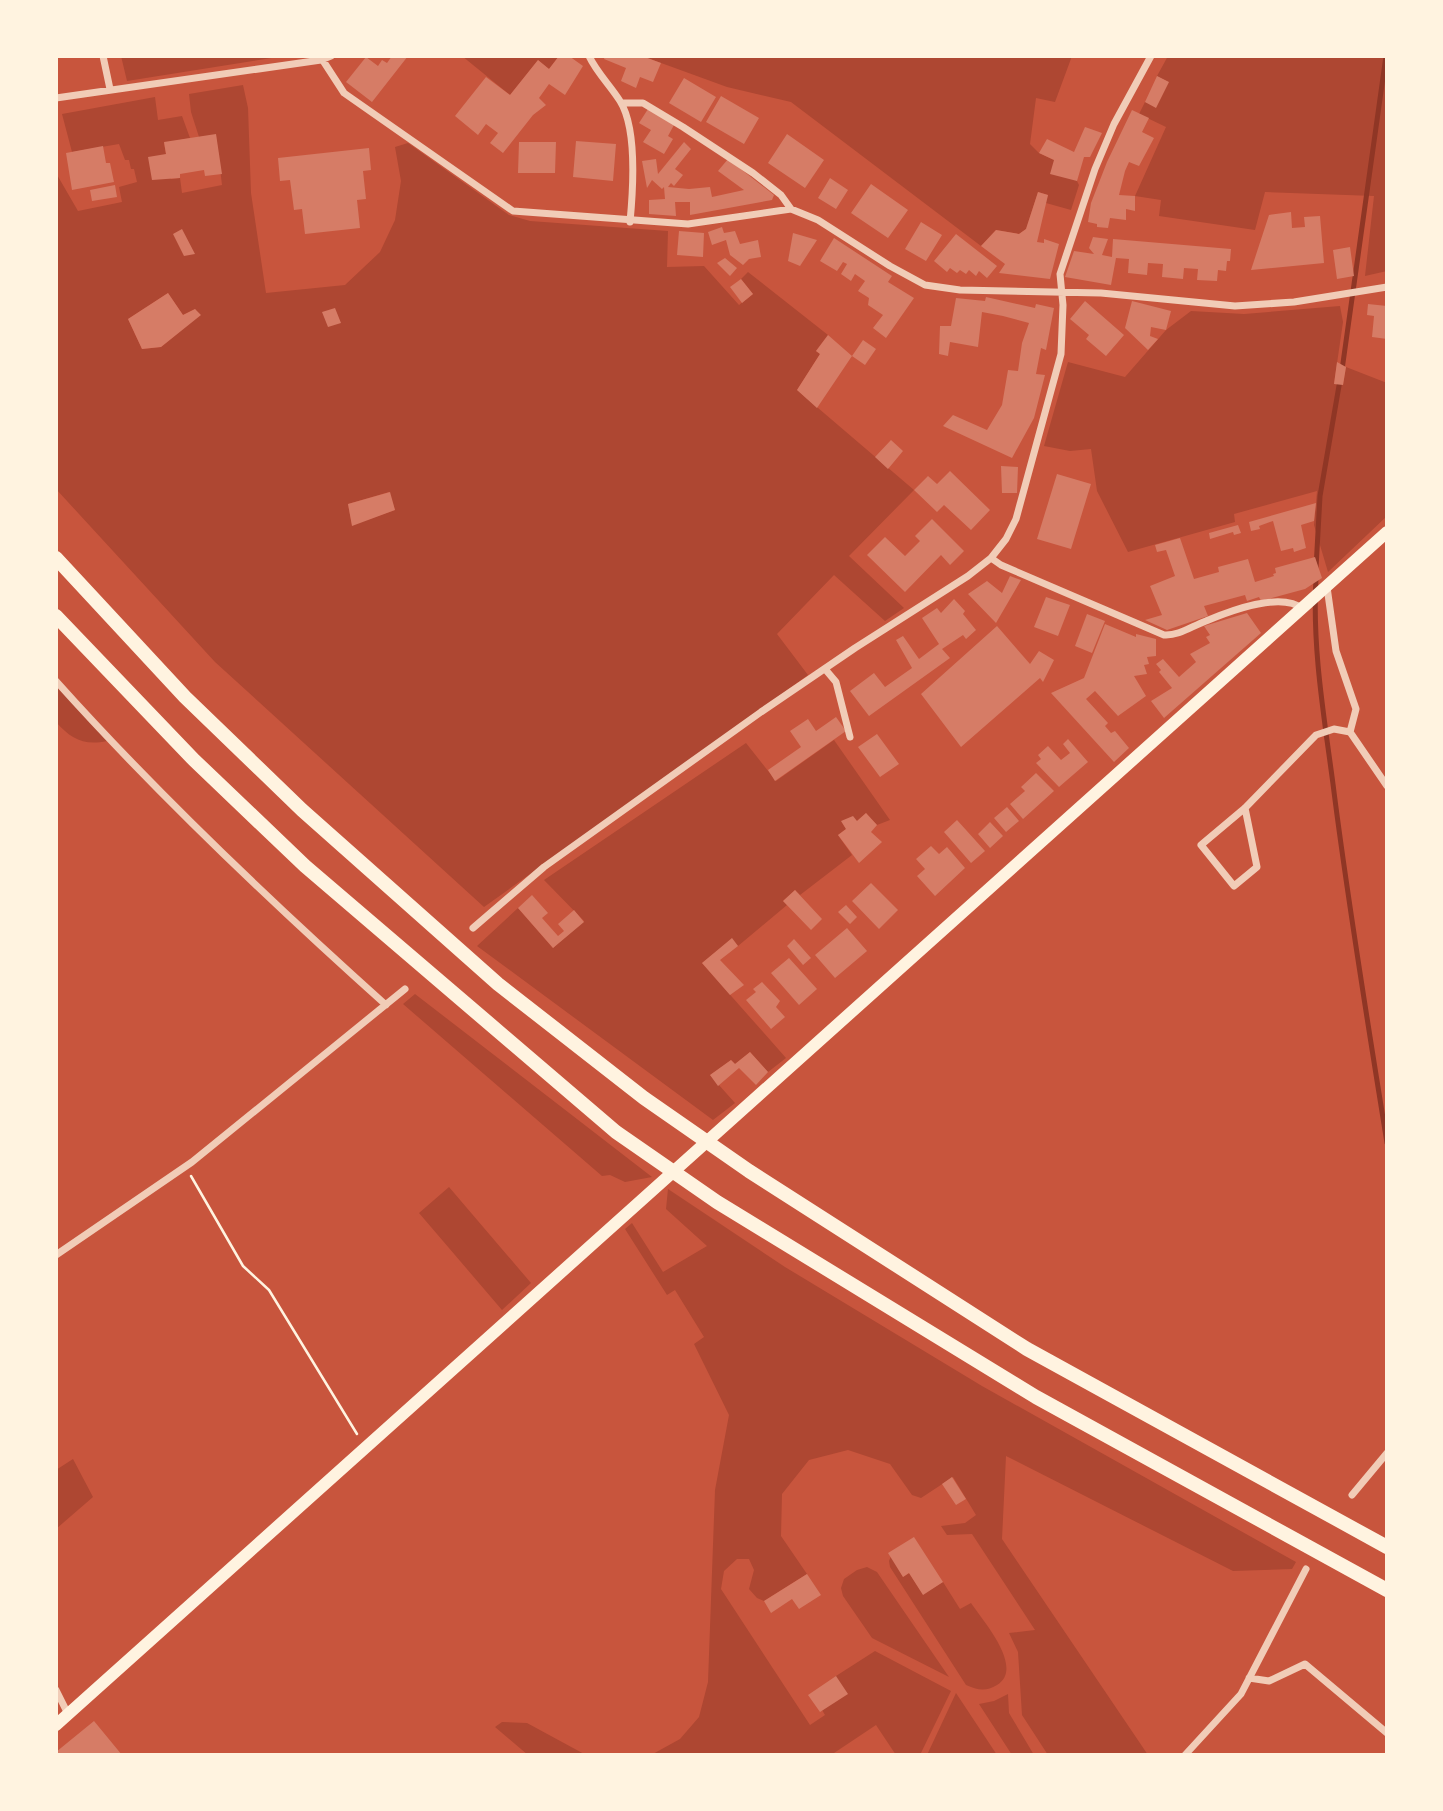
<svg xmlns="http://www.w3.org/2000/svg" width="1443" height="1811" viewBox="0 0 1443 1811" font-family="'Source Sans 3',sans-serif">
<rect width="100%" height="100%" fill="#c8553d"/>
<path fill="#ae4732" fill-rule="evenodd" d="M121,56H284L127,81Z
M462,56H559L549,69L538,60L510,95Z
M642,56H1072L1055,102L1036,98L1030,144L1039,153L1054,160L1077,181L1079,185L1071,210L1046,203L1048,195L1038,192L1026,229L1019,234L996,230L981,246L791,102L727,87Z
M1168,56H1387V271L1365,276L1374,196L1265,192L1255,230L1159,216L1161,200L1135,196L1166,127L1139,114L1145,102L1156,107L1168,82L1157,76Z
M243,85L248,108L251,193L266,293L345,285L380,252L395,220L401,181L395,147L408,143L509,215L530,221L668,231L667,267L704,266L739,305L753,294L741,279L748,272L828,335L816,351L820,354L797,390L914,490L849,556L904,608L885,621L834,575L777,634L808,675L484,907L215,662L56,489V173L78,211L122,202L119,187L137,182L134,169H131L129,160H125L119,144L72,152L62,114L155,97L158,120L182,116L190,138L164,143L170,177L171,179L180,178L182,193L222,185L216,135L199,137L191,112L189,94ZM168,293L183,315L195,309L200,315L161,347L142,349L128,319ZM389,492L395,510L352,525L348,504Z
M1340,306L1343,322L1334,384L1343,385L1346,367L1387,383V516L1328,572L1314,525L1317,491L1234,514L1235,522L1128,552L1097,491L1091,449L1070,451L1044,446L1068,362L1125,377L1166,330L1191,311L1244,314Z
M56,685L107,741C84,746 71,739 56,722Z
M834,740L890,820L877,825L866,813L857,821L842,822L846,829L838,835L852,855L800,895L795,890L783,901L787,905L738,946L732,939L702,963L786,1058L768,1072L750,1052L735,1064L731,1060L710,1075L735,1103L713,1120L477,946L518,908L553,948L584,921L544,880L746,743L776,781Z
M415,994L652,1177L625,1182L610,1175L602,1176L403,1004Z
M449,1187L531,1283L502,1310L419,1213Z
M668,1189L785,1267L982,1386L1296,1562L1292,1569L1233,1571L1006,1456L1002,1539L1148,1755H1048L1022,1715L1018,1652L1009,1633L1035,1630L972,1534L947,1535L941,1526L965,1523L976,1515L953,1477L921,1498L912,1495L890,1464L848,1450L809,1460L782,1494L781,1536L807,1574L764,1601L757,1598L749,1589L754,1570L749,1559H737L724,1571L721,1589L810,1725L825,1715L822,1710L836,1676L875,1651L951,1691L920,1755H896L876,1725L831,1755H651L680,1739L699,1717L708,1682L715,1490L729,1415L694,1344L704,1337L675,1290L667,1295L625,1229L632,1223L663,1272L707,1246L666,1209Z
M73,1459L93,1497L56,1529V1470Z
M891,1556L903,1577L909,1573L923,1594L943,1582L960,1609L971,1603C983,1621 1025,1668 997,1685C986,1692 977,1690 966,1685L890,1567L889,1561Z
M867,1567L877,1572L949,1677L872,1638L843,1596L841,1588L844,1579L857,1570Z
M956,1693L997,1755H927Z
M1008,1694L1009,1713L1034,1755H1012L979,1704L994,1701Z
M502,1722L527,1723L586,1755H528L495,1727Z"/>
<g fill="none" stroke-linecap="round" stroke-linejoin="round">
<path stroke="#8f3625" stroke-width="5" d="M1342,370L1386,56
M1316,568L1320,496L1340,380
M1316,578C1312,647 1324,716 1333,784C1348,904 1368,1024 1387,1143"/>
</g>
<path fill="#d67c66" d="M392,56H408L372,102L346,82L366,57L378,66L382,60L387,63Z
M559,56H569L583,66L565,95L549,84L539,98L546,105L533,115L503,153L490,143L498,133L486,124L478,135L455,116L486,77L510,95L538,60L549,69Z
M605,56H642L661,63L653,82L640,77L636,88L621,81L626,68L604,59Z
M1157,76L1169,82L1156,108L1145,102Z
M684,78L716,97L701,122L669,103Z
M721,96L759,118L744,144L706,122Z
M648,109L674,125L668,136L673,139L664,154L643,142L651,130L639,123Z
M1132,110L1149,118L1142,132L1154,138L1139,166L1129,162L1125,171L1119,195L1135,196V211L1126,209V220L1110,218L1108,228L1097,227V224L1088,222L1091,203L1107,162Z
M1085,127L1102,133L1090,157H1084L1077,181L1050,174L1054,160L1039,153L1047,139L1074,152Z
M216,134L222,174L205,176L204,170L180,174V178L152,180L148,157L166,154L164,142Z
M787,134L824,160L805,188L768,163Z
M576,141L616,144L613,181L573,177Z
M519,142H556L555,173H518Z
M684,142L691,149L675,169L683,175L674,186L671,183L668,187L689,189L710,187L712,197L744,190L718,171L728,159L774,195L772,200L690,215V202H675L676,216L649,214V200L665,199L664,187L662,189L652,180L647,188L642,161L656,159L658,174Z
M103,146L106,163H110L114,182L72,190L66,153Z
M369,148L371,170L363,171L366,199L357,200L360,228L305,234L302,209L294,210L290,180L280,181L278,158Z
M830,178L848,190L836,209L818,198Z
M871,184L908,210L888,238L851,213Z
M115,185L117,197L92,201L90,190Z
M1038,192L1048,195L1037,242L1044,243V239L1059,244L1050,279L999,273L1005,264L981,246L996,230L1019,234L1026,229Z
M1291,212L1292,228L1305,227L1304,217L1320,216L1324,263L1251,270L1269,215Z
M921,222L942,235L926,261L905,249Z
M722,227L724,233L735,231L740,244L758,240L761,257L749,259L743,265L730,255L726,240L712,245L708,232Z
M182,229L195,254L184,256L173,234Z
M679,231L704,233L703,257L677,255Z
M793,233L817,240L800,266L788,261Z
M956,234L997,266L987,278L979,271L976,276L969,270L966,274L960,270L957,273L950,268L947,272L934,261Z
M1093,237L1108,239L1102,255L1112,257L1113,239L1231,249L1230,261H1227L1226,271L1218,270L1217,281L1197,280L1198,269L1184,268L1183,279L1162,277L1163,264L1148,263L1147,275L1128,273L1129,259L1116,258L1111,285L1065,277L1074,251L1094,254L1089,248Z
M834,238L892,276L888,282L914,298L886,338L873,328L883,315L868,305L869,298L858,291L865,281L855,274L851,281L841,274L847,264L843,262L837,271L820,261Z
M1350,247L1354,276L1337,279L1333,250Z
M725,258L737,268L730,276L717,263Z
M741,279L753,294L742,303L730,287Z
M168,293L183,315L195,309L201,315L161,347L142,349L128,319Z
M986,297L1035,308L1036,304L1054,308L1046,350L1041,348L1036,374L1045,375L1034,418L1012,458L943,426L953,415L987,430L1002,405L1008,370L1018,371L1022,343L1029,323L1003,316L982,312L978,347L950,342L948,356L939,354L940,326H951L956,298L985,301Z
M1085,301L1124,335L1106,356L1086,339L1089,335L1070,319Z
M1132,301L1171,311L1166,330L1151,327L1150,336L1158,339L1148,350L1125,328Z
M1368,304L1387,306V339L1372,337L1374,316L1367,315Z
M335,308L341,323L328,327L322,312Z
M828,335L852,356L817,408L797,390L820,354L816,351Z
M863,340L876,349L865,365L852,356Z
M1337,362L1346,367L1343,385L1334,384Z
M891,440L903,451L888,469L875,457Z
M1001,466L1018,467L1017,493H1002Z
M950,471L990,510L971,530L944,505L937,512L914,490L928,476L937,484Z
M1057,474L1091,484L1071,549L1037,539Z
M390,492L395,510L352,526L348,504Z
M1316,503L1314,521L1301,525L1306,548L1294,552L1293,548L1281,551L1273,521L1259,526L1260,529L1251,531L1249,522Z
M932,519L964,551L950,565L941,555L905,592L867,555L885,537L905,556L920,541L915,536Z
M1238,525L1241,533L1234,535L1233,532L1210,539L1209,533Z
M1180,538L1194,579L1219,572L1218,567L1248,559L1255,582L1274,576L1273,574L1276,573L1275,568L1315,557L1322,578L1305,589L1261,601L1259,597L1247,601L1245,595L1204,606L1208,616L1167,630L1145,620L1162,615L1150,586L1175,576L1166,550L1157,552L1155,545Z
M1010,576L1021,580L996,623L968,594L987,581L1002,593Z
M1046,597L1070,605L1058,636L1034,627Z
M954,599L965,611L963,614L976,630L966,639L963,635L942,649L950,658L869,716L850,691L874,673L885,687L912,668L896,640L903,636L919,659L939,644L922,618L937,608L941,613Z
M1247,613L1261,633L1164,718L1151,701L1172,688L1159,672L1161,670L1156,664L1163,659L1179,677L1196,662L1190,654L1210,643L1206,637L1210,635L1204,626Z
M1087,614L1105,621L1092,653L1075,646Z
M1105,624L1136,637V634L1156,639V656L1147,657L1149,664L1144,665L1147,674L1134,676L1146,696L1118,716L1095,691L1086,699L1108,723L1105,726L1111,733L1115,731L1129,748L1114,762L1051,693L1084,678Z
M997,626L1030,664L1039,651L1054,660L1043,682L1040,678L961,747L921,694Z
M836,717L846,731L775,781L768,770L801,747L790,731L808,719L816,731Z
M877,734L899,764L880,777L858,747Z
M1068,739L1088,762L1059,787L1036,763L1041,759L1038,755L1048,746L1061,760L1070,753L1063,744Z
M1036,773L1054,791L1023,819L1010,804L1025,791L1021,787Z
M1007,807L1019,821L1006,832L994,818Z
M866,813L877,825L871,832L882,842L859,863L838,835L846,829L841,821L853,816L857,821Z
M957,820L985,851L971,863L944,832Z
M990,822L1003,836L990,848L978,834Z
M931,846L939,854L947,847L965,868L935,896L917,876L925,869L916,859Z
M871,883L898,910L879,929L852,901Z
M795,890L822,919L811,930L783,901Z
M532,895L548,913L542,918L558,936L564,931L558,924L574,910L584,922L553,948L518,908Z
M846,905L857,917L850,924L838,912Z
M847,928L867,951L835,978L815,955Z
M732,938L738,946L720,960L744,985L730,995L702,963Z
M794,939L811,958L803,965L787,946Z
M789,958L817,989L799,1005L771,973Z
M762,982L780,1001L776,1007L785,1017L771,1029L746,1000L756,992L753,989Z
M750,1052L768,1072L756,1085L739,1068L718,1086L710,1075L731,1060L735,1064Z
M952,1477L966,1499L956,1505L942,1484Z
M914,1537L943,1582L923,1595L909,1573L903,1577L888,1553Z
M807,1574L821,1595L799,1609L792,1599L771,1613L764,1601Z
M836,1676L848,1694L820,1712L808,1695Z
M94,1721L122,1755H56V1752Z"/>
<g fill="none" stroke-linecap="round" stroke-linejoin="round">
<path stroke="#fff3e0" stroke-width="2.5" d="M191,1176L243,1266L269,1290L357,1434"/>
<path stroke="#f1ccb7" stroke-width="7" d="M103,56L110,89
M320,56L344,93L513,211L688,224L791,209L818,220L890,266L925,285L960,290L1101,293L1235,306L1294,302L1387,287
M589,56C597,73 610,85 620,101C637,128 633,191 630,222
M56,98L321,60L331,56
M622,103H643L683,127L753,173L781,195L791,209
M991,558L1001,565L1164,635C1179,636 1192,626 1206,621C1230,611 1281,591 1303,609
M1327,587L1336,651L1356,709L1350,732L1387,786
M825,669L836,682L850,737
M56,681C159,796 271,902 386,1005
M1245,808L1257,867L1234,886L1201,845L1245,808L1316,735L1334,729L1350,732
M473,928L544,867L761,712L855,648L968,576L991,558L1006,539L1016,519L1061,354L1063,305L1060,274L1095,169L1114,124L1151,56
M56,1255L192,1162L405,989
M1352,1495L1387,1453
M1249,1678L1269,1681L1305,1664L1387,1733
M56,1690L68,1714
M1185,1755L1241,1694L1306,1569"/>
<path stroke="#fff3e0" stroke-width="12" d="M56,1725L1387,532"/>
<path stroke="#fff3e0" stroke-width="14" d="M56,558L185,697L302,810L498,984L644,1098L749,1171L1027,1349L1387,1547
M56,616L194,760L305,866L616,1132L717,1202L1036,1397L1387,1590"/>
</g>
<rect width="1443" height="1811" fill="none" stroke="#fff3e0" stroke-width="116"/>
</svg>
